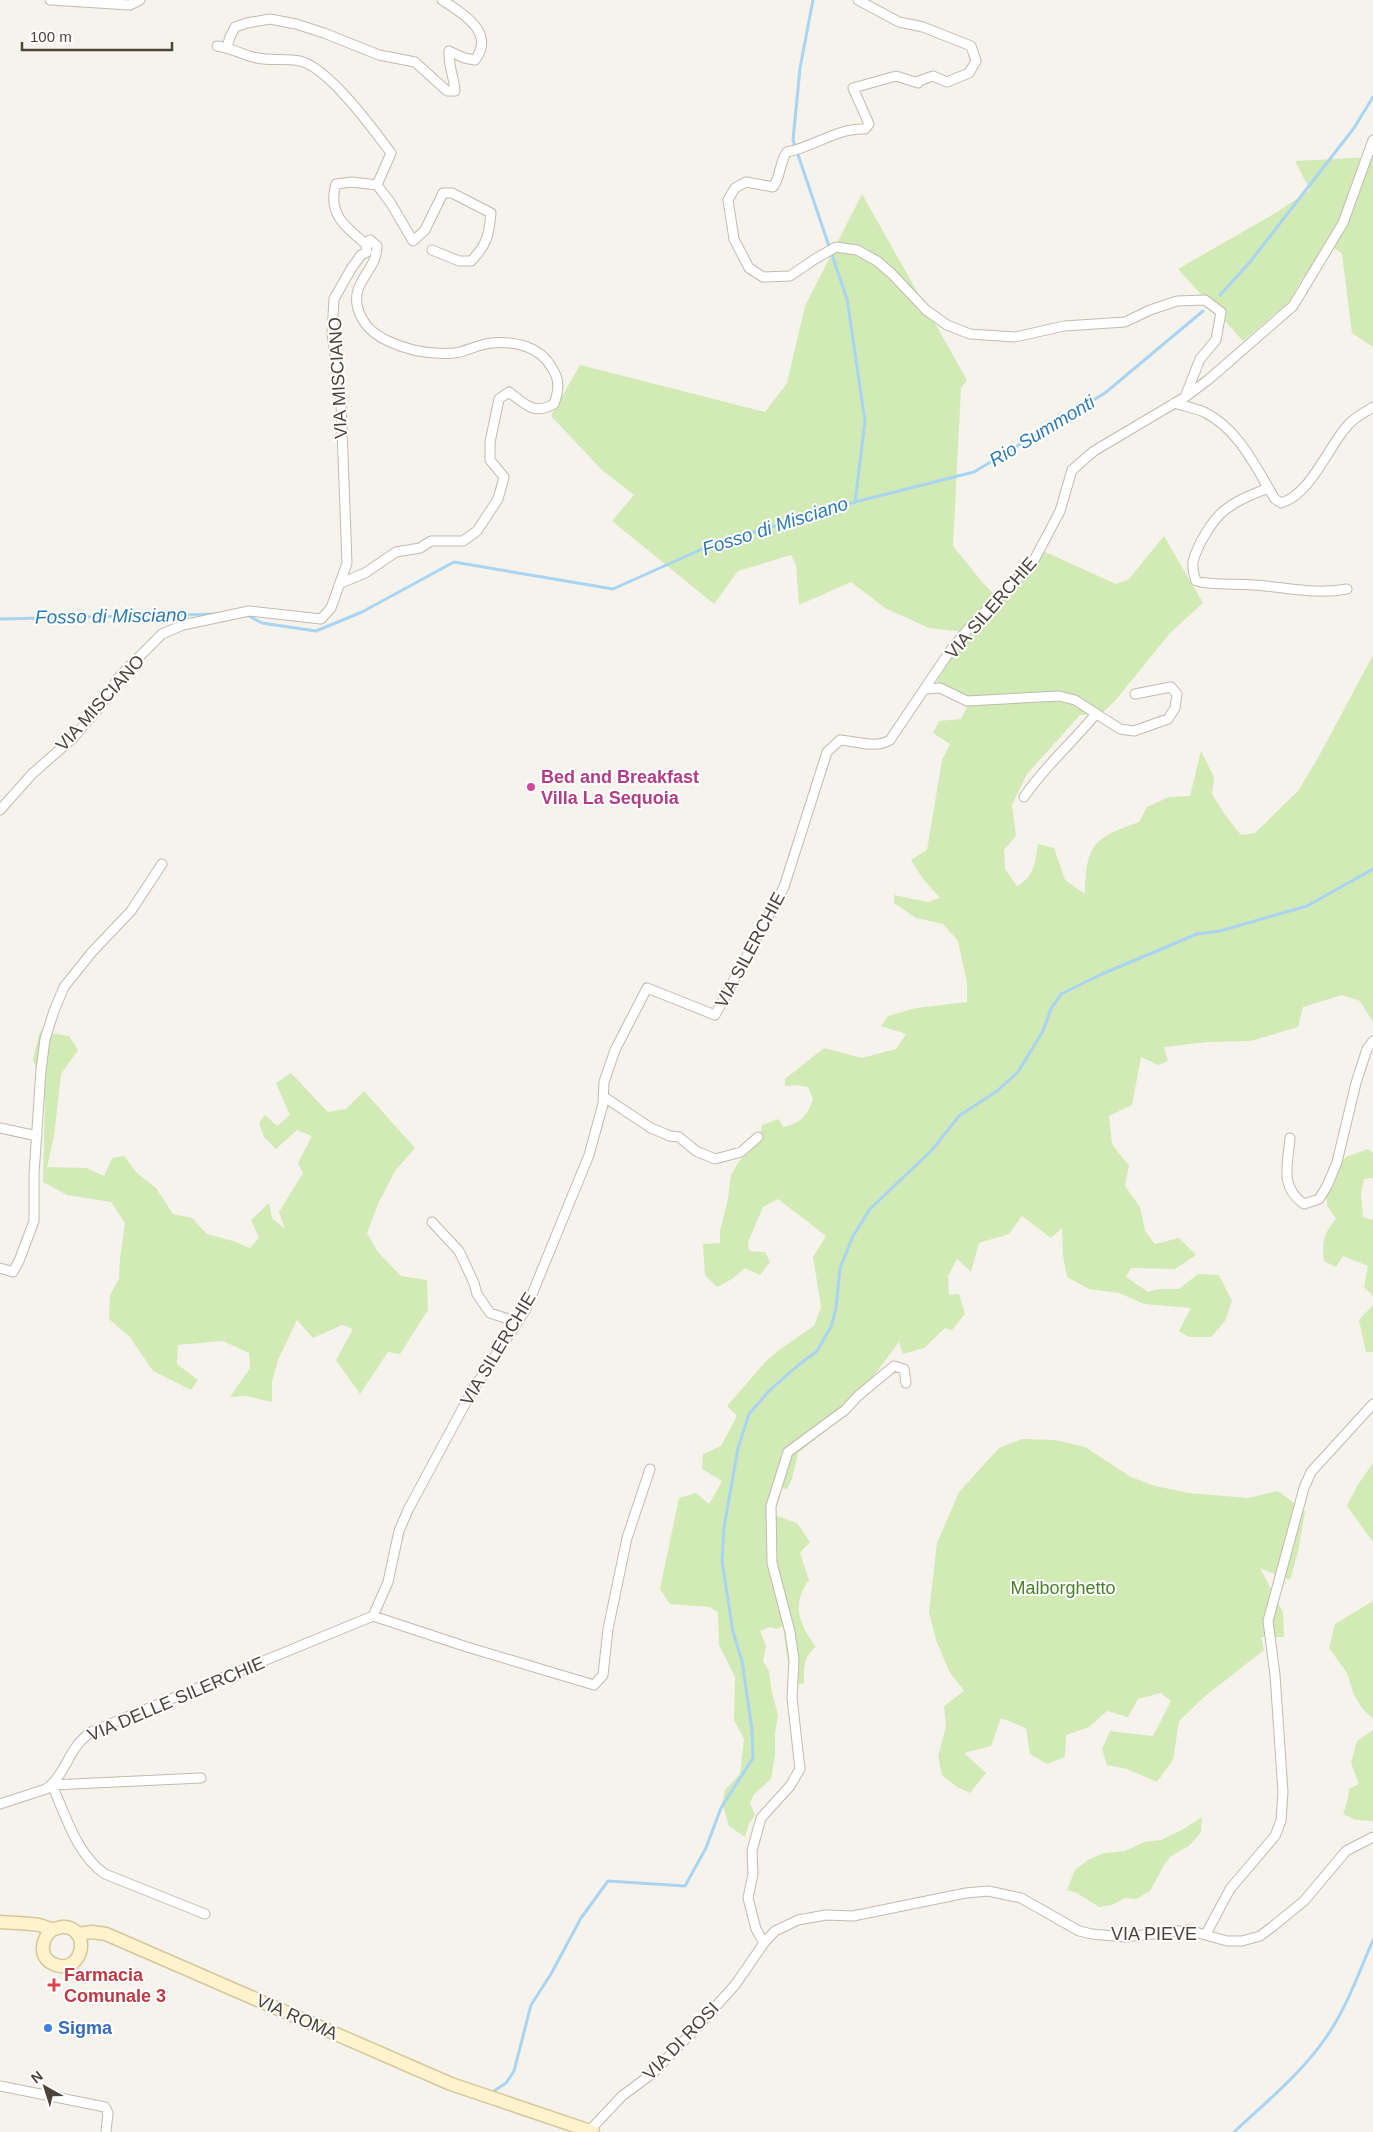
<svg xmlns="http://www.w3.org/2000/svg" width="1373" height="2132" viewBox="0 0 1373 2132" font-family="Arial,sans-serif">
<rect width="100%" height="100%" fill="#f6f3ec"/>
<path fill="#d2eab5" d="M1373,157V347L1352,333L1342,254L1333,247L1304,276L1289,302L1243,341L1178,269L1277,212L1310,190L1295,161Z
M862,194L967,380L961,388L953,546L983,583L999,599L1043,551L1116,584L1128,580L1164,536L1203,603L1170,633L1115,701L1101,714L1080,715L1027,774L1012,805L1016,836L1004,850L1005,869L1017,886C1035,876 1035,862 1038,844L1054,848L1065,880L1085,894C1086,845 1093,838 1139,822L1147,807L1169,797L1190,796L1201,751L1214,777L1212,794L1225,815L1241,835L1255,833L1298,791L1319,756L1373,655V1022L1360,1001L1342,995L1303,1007L1298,1027L1251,1041L1208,1042L1164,1047L1168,1061L1158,1065L1141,1057L1132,1105L1109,1116L1112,1144L1129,1166L1125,1186L1140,1207L1145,1231L1155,1244L1179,1238L1196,1255L1175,1269L1131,1268L1126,1277L1148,1292L1158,1289H1179L1198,1274L1219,1275L1232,1301L1225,1321L1211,1337H1189L1179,1331L1191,1308L1144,1304L1119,1293L1089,1289L1067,1277L1063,1255L1062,1228L1051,1238L1022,1216L1009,1234L979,1243L971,1272L957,1259L948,1276L949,1295L959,1294L965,1314L952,1330L945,1328L924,1348L903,1354L899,1342L876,1373L819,1436L798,1453L792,1479L787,1489L772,1486L769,1513L797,1523L810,1542L800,1553L809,1580C791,1605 799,1624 816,1647C803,1657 804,1667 804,1683L791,1686L783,1626L777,1629L770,1627L760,1631L766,1646L763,1661L769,1671L771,1688L778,1715L775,1733V1755L771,1779L754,1794L750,1803L755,1815L749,1823L745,1837L729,1826L722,1803L725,1790L740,1774L744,1739L734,1720L735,1677L719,1645L718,1612L709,1607L670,1604L660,1589L679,1498L696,1493L709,1504L722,1481L702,1469L703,1454L721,1446L737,1416L727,1406L765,1362L779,1350L814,1326L821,1307L813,1257L826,1236L778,1199L763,1207L748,1242L749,1251L765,1252L770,1262L760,1275L745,1268L732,1279L717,1287L705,1275L703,1244L720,1243V1231L728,1199L731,1175L739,1161L759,1143L762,1125L779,1119L783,1127C800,1124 808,1115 813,1099L808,1087L795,1085L785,1086V1079L824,1048L862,1058L896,1049L906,1034L881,1026L888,1016L916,1008L967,1002V983L958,941L943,924L916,918L894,903V895L928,902L940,898L923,879L911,860L927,850L942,760L950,744L933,733L939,721L961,719L971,699L937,682L952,652L965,632L929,628L885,608L851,582L799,605L796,565L791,555L738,571L714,604L612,521L634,495L602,470L551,416L580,365L765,412L787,383L805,306Z
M40,1031L69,1036L78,1050L61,1074L54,1136L47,1167L86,1168L104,1176L112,1158L124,1156L137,1173L156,1188L173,1214L192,1218L207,1234L233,1241L250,1248L259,1238L251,1220L269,1203L272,1218L285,1229L279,1212L303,1173L298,1163L312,1136L297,1130L276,1149L264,1137L259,1123L265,1115L277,1126L290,1115L276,1083L291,1073L328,1112L346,1109L364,1091L415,1148L395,1171L378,1204L367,1233L378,1252L401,1276L427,1280L428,1310L400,1354L388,1352L360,1394L336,1360L353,1329L342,1325L313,1338L297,1320L278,1360L272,1382V1402L246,1396L230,1397L250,1368L249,1353L223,1341L178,1345L177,1364L198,1380L191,1390L153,1371L129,1336L109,1319L110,1295L119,1279L120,1258L125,1223L111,1202L67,1195L43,1182L45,1098L33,1059Z
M1368,1149L1373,1153V1178L1364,1179L1361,1193L1363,1217L1373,1220V1296L1364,1287L1368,1266L1343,1256L1336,1267L1324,1261C1322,1242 1323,1234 1336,1219L1327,1205L1325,1180L1346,1157Z
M1373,1305V1352H1366L1359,1320Z
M1022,1439L1055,1440L1085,1447L1131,1477L1155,1486L1189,1493L1248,1498L1278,1491L1305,1511L1298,1552L1290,1580L1260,1568L1283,1612L1284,1637H1261L1264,1650L1204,1697L1179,1721L1173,1760L1157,1782L1127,1769L1107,1765L1102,1749L1110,1731L1153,1736L1171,1701L1161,1693L1138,1699L1128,1717L1107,1711L1089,1727L1066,1735L1065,1757L1047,1764L1030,1754L1026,1728L1001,1718L991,1746L964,1753L986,1773L970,1793L957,1787L942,1775L938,1756L946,1727L944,1706L964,1691L949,1671L936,1640L929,1612L937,1543L959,1492L999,1448Z
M1373,1463V1542L1347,1506L1357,1486Z
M1373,1601V1719L1362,1708L1354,1695L1347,1673L1329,1648L1335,1624Z
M1373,1730V1821L1356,1820L1343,1814L1348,1799L1349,1789L1359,1784L1351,1763L1357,1741Z
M1202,1817L1201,1832L1190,1845L1171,1856L1164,1865L1150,1891L1136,1899L1125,1898L1112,1905L1099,1907L1077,1893L1067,1890L1075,1870L1088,1860L1104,1853L1125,1851L1144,1842L1161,1840L1182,1830Z"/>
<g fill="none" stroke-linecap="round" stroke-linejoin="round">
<path stroke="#a9d4f2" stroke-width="3" d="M1220,295L1250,262L1354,128L1373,97
M855,502L974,472L1105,393L1203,311
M245,614L262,623L316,631L362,612L454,562L613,589L711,545L855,502L865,421L847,299L793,140L800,68L813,0
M0,619L219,614
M491,2093L506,2083L514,2071L531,2005L551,1974L581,1918L608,1881L685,1886L706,1848L721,1808L753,1758L752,1730L742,1661L733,1632L722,1561L724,1527L738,1448L749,1414L769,1391L796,1367L817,1351L831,1327L836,1308L840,1268L853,1236L870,1209L932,1150L959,1116L997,1091L1018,1072L1043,1031L1051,1009L1061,994L1102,974L1197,934L1220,931L1307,906L1373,869
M1234,2132C1266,2102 1302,2073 1327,2036C1347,2007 1359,1972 1373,1940"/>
<defs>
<path id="street" d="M50,0L130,5L140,0
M858,0L899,22L923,27L971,46L976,61L969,73L947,82L933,76L919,81L918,83L896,76L853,88L869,124L865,129C836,128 814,147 787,152C779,163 781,177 773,187L746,182L735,188L728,200L734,239L749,268L763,277L790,276L815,259L836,247L857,250L877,261L892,274L926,310L947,325L970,334L1015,337L1064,326L1125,322L1150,310L1177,301L1205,300L1221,312L1216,340L1200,359L1185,397
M227,47L230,37L235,27L247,23L270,19L296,24L324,33L379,55L415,62L447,91H455C454,77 448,65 449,51L464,58L475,60C496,32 462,13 442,0
M377,185L390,202L413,241L425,230L443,193H452L491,213C489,235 487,245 471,261H459L432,250
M1174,403C1184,406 1195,408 1204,412C1239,429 1256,468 1275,499L1281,503C1311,494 1328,447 1348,425C1355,417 1364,413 1373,407
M1268,488C1255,494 1241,498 1229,507C1214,516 1197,545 1193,562C1192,569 1194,575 1196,581C1215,586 1235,583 1254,585C1286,587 1315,595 1347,589
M341,583L365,573L396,552L420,548L431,541H463L477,531L498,499L504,477L490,460V442L499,399L509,392C526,405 534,415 554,404C559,390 560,380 552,368C540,346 515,341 492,343C479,344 467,351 455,353C431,355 409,351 388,341C373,334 363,325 358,309C350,282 377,271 377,246L370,240L366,244
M926,689L940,688L967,701L1059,696L1075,700L1120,729L1134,731L1168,719L1175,708L1177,694L1171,687L1135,694
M1024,797C1044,767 1072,743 1095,715
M0,810L32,774L73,738L98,709L119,677L162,634L183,625L249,611L321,619L331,608L347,563L341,402L332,333L334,299L351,269L361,255L367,252L366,244C345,227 327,213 336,184L352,182L377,185L391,153C373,129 329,68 300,61C286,58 271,61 257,58C243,55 231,48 217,46
M604,1097L651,1128L670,1136L679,1137L696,1151L715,1159L741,1152L758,1137
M0,1128L37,1136
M1290,1138C1288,1164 1279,1187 1304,1204L1319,1199L1327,1186L1337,1162L1356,1083L1367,1049L1373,1041
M432,1222L459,1251L474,1283L477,1294L490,1313L517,1322
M0,1268L13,1272L19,1261L34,1221V1174L41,1070L45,1039L54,1011L64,987L92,952L131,911L162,864
M373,1616L388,1582L399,1531L408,1510L472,1391L526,1309L589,1155L603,1104L604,1082L615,1050L647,988L715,1015L784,887L827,752L840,740C856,741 876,749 890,740L950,651L969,628L1032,564L1060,511L1072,470L1094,451L1185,397L1208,380L1293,306L1343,223L1373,140
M373,1616L467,1647L594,1685L603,1675L608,1629L627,1538L650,1469
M201,1778L52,1785C65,1814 77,1855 105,1874L205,1914
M0,1804L46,1789C68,1773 67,1747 93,1731L373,1616
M1206,1934L1230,1889L1275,1836L1281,1821L1283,1792L1275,1675L1268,1621L1304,1488L1311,1472L1373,1404
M764,1943L756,1929L748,1898L753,1874L752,1851L761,1818L790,1786L800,1769L792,1698L794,1660L790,1632L772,1563L771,1506L788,1452L845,1410L858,1396L894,1366L904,1369L906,1383
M0,2086L105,2107L108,2113L106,2132
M590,2130L622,2096L653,2073L699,2025L735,1985L764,1943L775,1931L798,1920L826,1915L853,1916L966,1893L988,1891L1021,1898L1079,1931L1092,1934L1125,1937L1188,1930L1227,1941H1242L1260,1936L1272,1927L1304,1901L1346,1851L1373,1837"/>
<path id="secondary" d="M0,1922C13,1923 26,1923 39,1925C43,1926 49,1929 54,1929C57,1929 61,1926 65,1927C92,1930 82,1974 56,1965C37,1959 41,1938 53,1929
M77,1934L92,1932L106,1934L451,2084L593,2132"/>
</defs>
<use href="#street" stroke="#c2bbae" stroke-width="11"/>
<use href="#secondary" stroke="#d6c79b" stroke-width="15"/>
<use href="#street" stroke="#fff" stroke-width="9"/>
<use href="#secondary" stroke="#fff3cd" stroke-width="12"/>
</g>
<circle fill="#d1479c" stroke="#fff" stroke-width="2" cx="531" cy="787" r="5"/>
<path fill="#e0444e" stroke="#fff" stroke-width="2" d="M51.5 1977.5h5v5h5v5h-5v5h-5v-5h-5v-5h5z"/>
<circle fill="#3f7fe0" stroke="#fff" stroke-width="2" cx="48" cy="2028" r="5"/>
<g text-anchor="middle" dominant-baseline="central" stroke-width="4" stroke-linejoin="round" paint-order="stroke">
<g font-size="18" fill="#4b4439" stroke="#fff">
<text transform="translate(338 378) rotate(-93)">VIA MISCIANO</text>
<text transform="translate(991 608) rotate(-49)">VIA SILERCHIE</text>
<text transform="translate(100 703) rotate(-48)">VIA MISCIANO</text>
<text transform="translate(750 950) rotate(-62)">VIA SILERCHIE</text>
<text transform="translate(498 1349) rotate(-59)">VIA SILERCHIE</text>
<text transform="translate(176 1699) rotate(-23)">VIA DELLE SILERCHIE</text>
<text x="1154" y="1934">VIA PIEVE</text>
<text transform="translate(297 2017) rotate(24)">VIA ROMA</text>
<text transform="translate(681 2041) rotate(-46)">VIA DI ROSI</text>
</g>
<g font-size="18" font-weight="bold" fill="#b23c85" stroke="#fff" text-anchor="start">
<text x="541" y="777">Bed and Breakfast<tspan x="541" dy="21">Villa La Sequoia</tspan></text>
</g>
<g font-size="18" fill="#4a7f2a" stroke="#fff">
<text x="1063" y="1588">Malborghetto</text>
</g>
<g font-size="18" font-weight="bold" fill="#be3a42" stroke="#fff" text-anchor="start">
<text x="64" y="1975">Farmacia<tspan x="64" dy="21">Comunale 3</tspan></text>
</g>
<g font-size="18" font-weight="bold" fill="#366cbe" stroke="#fff" text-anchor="start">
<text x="58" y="2028">Sigma</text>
</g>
<g font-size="19" font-style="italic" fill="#2e7ab2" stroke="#fff">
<text transform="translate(1042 431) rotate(-31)">Rio Summonti</text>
<text transform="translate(775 526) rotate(-18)">Fosso di Misciano</text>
<text transform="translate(111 616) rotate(-1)">Fosso di Misciano</text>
</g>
</g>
<g transform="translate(45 2087) rotate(321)" stroke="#ffffff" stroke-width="4" paint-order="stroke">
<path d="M0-4L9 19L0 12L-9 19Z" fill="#4b4439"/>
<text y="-8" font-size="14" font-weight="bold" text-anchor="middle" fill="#4b4439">N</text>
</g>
<path d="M22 42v8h150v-8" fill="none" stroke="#4b4439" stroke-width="2.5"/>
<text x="30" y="42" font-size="15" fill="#4b4439" stroke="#ffffff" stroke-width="4" paint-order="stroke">100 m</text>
</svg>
